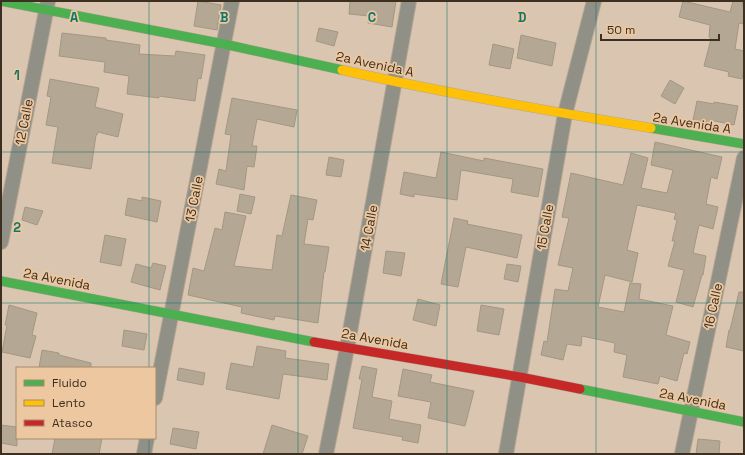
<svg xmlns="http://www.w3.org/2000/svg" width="745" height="455" viewBox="0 0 745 455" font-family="'Space Grotesk',sans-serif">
<rect width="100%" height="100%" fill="#dac6b0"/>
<path fill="#b4a794" stroke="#a39784" d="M198,1L221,5L217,30L194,26Z
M350,1H396L392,27L368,23L369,16L349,14Z
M683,1L730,12L733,1H743L742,7H744V24L739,23L735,49L744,51V70L742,79L728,76L729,72L704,66L711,39L709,37L710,25L679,17Z
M319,28L338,32L334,46L316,41Z
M62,33L106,38V40L140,45L139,54L175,56L176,51L205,55L201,79L198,78L195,101L159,96V98L127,94L129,76L104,72L105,62L59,56Z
M521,35L556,43L552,66L517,58Z
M493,44L514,49L510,69L489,65Z
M50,79L99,88L95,107L123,114L118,137L98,132L97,135H96L91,169L52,163L58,127L46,125L51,97L47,96Z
M670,80L684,88L675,104L661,96Z
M232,98L297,110L294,127L257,119L252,146H257L254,167L247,166L244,190L216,184L219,169L226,171L231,135L225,134Z
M697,101L714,104V102L738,106L734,125L710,120L709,123L693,120Z
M655,142L722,157L717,179L711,177L706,204L718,207L713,229L699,225L693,253L706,256L703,275H702L693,307L676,302L684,270L668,266L675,241H672L677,220L674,219L676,213L637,205L627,250L638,253L632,282L605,275L598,307L624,312L630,283L641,284L639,299L673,306L666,335L690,342L687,354L684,353L677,381L660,376L658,384L623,377L627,355L614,352L615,343L582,336L581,346L567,344L563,360L541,355L544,341L547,342L555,289L568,291L573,268L558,265L569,218L562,217L571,173L623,185L631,153L648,158L641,188L667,193L673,170L651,165Z
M441,152L484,161V158L543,169L538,197L511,192L513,179L461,170L457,200L414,194V197L400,194L404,172L436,178Z
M329,157L344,160L341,177L326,175Z
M240,194L255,197L251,214L237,211Z
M291,195L317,200L313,220L308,219L304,244L329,247L325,272H324L318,323L275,316L274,320L241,313L242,307L188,295L193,268L204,271L215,228L222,230L225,212L246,216L234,266L272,270L277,235L282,236Z
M142,197L161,201L157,222L125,215L128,198L142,201Z
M25,207L43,211L37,225L22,220Z
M454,218L468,221L467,224L522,235L517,258L466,247L458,287L441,284Z
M105,235L126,239L121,266L100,262Z
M386,251L405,253L401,276L383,273Z
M153,263L166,266L160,290L131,282L136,264L151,268Z
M507,264L521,266L518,282L504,279Z
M739,292H744V351L726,347L729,330H730Z
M418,299L440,305L436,326L413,320Z
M9,305L37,313L32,335L36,336L30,358L2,352L7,325H5Z
M481,305L504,309L499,335L477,331Z
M124,330L147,334L144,350L122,346Z
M257,346L286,351L285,358L329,364L327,380L283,374L279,399L226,389L231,363L253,367Z
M42,350L59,353V355L91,363V368H39Z
M362,366L377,369L372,397L392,401L389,419L421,425L418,443L402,440L403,437L353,428L362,379H359Z
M179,368L205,373L203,385L177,380Z
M403,369L432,375L430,382L474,391L465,426L428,418L431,402L398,396Z
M1,425L17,427V446L1,443Z
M272,425L308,436L302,454H263Z
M173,428L199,432L196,449L170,444Z
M55,438H102L99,454H52Z
M698,439L720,441L719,454H696Z"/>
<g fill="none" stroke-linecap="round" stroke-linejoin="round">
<defs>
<path id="street" d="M1,242L48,1
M155,398L232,1
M144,454L147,438
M326,454L347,348L409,1
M506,454L565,114L594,1
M682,454L744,158"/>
<path id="fast" d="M1,1L224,44L342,70
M651,128L744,144
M1,281L314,342
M580,389L744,422"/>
<path id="slow" d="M342,70C444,93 548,111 651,128"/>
<path id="jam" d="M314,342L520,377L580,389"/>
</defs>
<use href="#street" stroke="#b5a593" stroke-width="16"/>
<use href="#fast" stroke="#b5a593" stroke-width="10"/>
<use href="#slow" stroke="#b5a593" stroke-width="10"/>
<use href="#jam" stroke="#b5a593" stroke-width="10"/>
<use href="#street" stroke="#909087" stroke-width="14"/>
<use href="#fast" stroke="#4caf50" stroke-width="9"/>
<use href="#slow" stroke="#ffc107" stroke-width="9"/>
<use href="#jam" stroke="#c62828" stroke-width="9"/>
</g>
<path fill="none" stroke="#0f766e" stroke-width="1" stroke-opacity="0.55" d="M149,1V368M298,1V454M447,1V454M596,1V454M1,152H744M1,303H744M149,438V454"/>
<g text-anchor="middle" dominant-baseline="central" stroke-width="3.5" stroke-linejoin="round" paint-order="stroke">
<g font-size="13" fill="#3e3020" stroke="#ecc79f">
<text transform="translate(375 64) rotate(12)">2a Avenida A</text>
<text transform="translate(24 122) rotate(-79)">12 Calle</text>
<text transform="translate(692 123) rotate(9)">2a Avenida A</text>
<text transform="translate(194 199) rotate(-79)">13 Calle</text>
<text transform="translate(545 227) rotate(-80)">15 Calle</text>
<text transform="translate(369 228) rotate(-80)">14 Calle</text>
<text transform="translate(57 279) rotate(11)">2a Avenida</text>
<text transform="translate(713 306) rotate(-78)">16 Calle</text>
<text transform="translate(375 339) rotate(10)">2a Avenida</text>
<text transform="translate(693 399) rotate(11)">2a Avenida</text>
</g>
</g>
<g font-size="13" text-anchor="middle" font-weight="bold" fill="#0f766e" stroke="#ecc79f" stroke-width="3.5" stroke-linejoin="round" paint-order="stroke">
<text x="74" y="22">A</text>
<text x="224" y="22">B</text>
<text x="372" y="22">C</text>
<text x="522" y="22">D</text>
<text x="17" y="80">1</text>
<text x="17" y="232">2</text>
</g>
<rect width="745" height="455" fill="none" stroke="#3e3020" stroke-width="4"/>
<rect x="16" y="367" width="140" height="72" fill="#ecc79f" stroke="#a68b6c"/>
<rect x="24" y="380" width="20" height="6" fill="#4caf50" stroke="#a68b6c"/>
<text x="52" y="387" font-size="12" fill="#3e3020">Fluido</text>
<rect x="24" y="400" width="20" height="6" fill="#ffc107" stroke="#a68b6c"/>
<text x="52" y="407" font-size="12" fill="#3e3020">Lento</text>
<rect x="24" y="420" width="20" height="6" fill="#c62828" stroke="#a68b6c"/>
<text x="52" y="427" font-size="12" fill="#3e3020">Atasco</text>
<path d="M601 34v6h118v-6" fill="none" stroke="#3e3020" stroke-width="2"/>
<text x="607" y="34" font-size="12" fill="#3e3020" stroke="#ecc79f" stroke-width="3" paint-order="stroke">50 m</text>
</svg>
